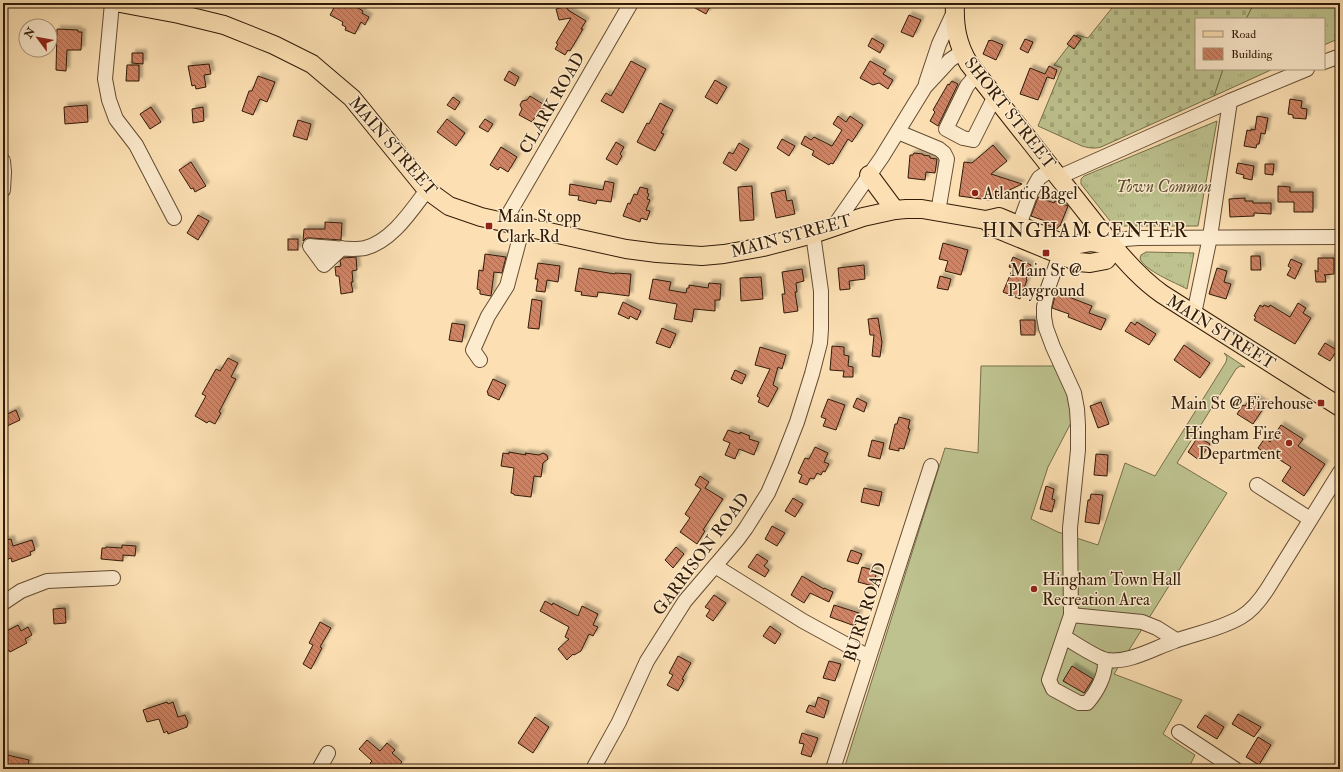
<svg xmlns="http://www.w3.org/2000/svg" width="1343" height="772" viewBox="0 0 1343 772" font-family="'IM FELL Double Pica',serif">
  <defs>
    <pattern id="grass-tufts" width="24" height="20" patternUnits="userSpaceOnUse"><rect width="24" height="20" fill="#bdc28e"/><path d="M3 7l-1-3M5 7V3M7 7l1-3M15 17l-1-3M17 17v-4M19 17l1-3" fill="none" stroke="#a3a679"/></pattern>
    <pattern id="cemetery-stones" width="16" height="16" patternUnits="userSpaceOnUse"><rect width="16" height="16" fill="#bdc28e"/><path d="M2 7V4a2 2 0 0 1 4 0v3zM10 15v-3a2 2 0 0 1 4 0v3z" fill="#a3a679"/></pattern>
    <pattern id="building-back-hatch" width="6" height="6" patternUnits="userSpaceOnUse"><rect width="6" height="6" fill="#cf8465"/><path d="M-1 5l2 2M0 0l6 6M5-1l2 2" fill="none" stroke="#a96b51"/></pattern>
    <filter id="shadow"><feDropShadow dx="3.5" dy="-3.5" stdDeviation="1" flood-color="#0004"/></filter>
  </defs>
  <rect width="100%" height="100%" fill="#fce0b3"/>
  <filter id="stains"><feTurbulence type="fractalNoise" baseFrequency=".005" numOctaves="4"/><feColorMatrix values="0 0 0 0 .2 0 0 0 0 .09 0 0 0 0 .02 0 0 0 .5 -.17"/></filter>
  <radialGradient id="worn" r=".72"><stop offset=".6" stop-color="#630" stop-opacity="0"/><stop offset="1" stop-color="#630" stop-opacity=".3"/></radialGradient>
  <g fill="url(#grass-tufts)" stroke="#776e4a">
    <polygon points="1254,3 1340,3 1340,38 1324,45 1324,19 1246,19"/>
    <polygon points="1223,69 1273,69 1214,96"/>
    <polygon points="1217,121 1198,226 1114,226 1081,184 1081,179 1084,176"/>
    <path d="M 1146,252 L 1194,253 L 1187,289 C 1176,283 1143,270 1140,258 L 1141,255 Z"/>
  </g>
  <path fill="url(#cemetery-stones)" stroke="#776e4a" d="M 1116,3 L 1254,3 L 1246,19 L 1196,19 L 1196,69 L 1223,69 L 1214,96 L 1101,147 C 1094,149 1089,148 1082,146 L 1038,126 L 1062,68 L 1054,65 L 1077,35 L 1088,38 Z"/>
  <polygon fill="#bdc28e" stroke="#776e4a" points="1224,353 1245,367 1240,366 1236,369 1177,463 1227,493 1114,674 1182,700 1163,734 1195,755 1188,769 844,769 945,448 978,453 981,366 1056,366 1068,394 1073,419 1048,467 1031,519 1058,532 1098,545 1125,463 1155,476 1226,362 1227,357"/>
  <g fill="url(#building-back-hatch)" stroke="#311b07" filter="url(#shadow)">
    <polygon points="343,3 356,3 355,6 363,11 362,13 369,17 365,25 361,22 355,34 345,30 346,27 342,25 343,22 330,15 336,4 341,7"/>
    <polygon points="686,3 712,3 706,14"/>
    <polygon points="567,6 568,10 586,21 581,29 583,29 570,51 568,50 565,55 555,49 558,44 556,43 571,18 559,20 556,9"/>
    <polygon points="909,15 921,20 913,37 901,32"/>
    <polygon points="57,29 78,30 78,32 82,32 81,50 67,50 66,71 56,70"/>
    <polygon points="1074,35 1081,39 1074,49 1067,44"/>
    <polygon points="872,38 884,45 880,53 868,46"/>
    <polygon points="1025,39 1033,42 1028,53 1020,49"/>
    <polygon points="989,40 990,41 991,40 1003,45 996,60 983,54"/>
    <polygon points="132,53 143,53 143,64 132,63"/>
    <polygon points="631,61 646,69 623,113 601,101 606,93 611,96"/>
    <polygon points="870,61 886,70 883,74 893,80 888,89 879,83 873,85 860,78"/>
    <polygon points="209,64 211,74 204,75 206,87 196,89 195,85 192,86 188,66"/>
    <polygon points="127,65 139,65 139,81 126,81"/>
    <polygon points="1049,66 1057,70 1054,79 1047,77 1038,100 1020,94 1030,68 1045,74"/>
    <polygon points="509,71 519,77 515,86 504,80"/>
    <polygon points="258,76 275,82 267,102 260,99 253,115 242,111 249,91 252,91"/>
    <polygon points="715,80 727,87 717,104 705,97"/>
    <polygon points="952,81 958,84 938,126 930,121 935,112 933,110 948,84 949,85"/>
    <polygon points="530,96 543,104 542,106 543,109 541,113 537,114 532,122 519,115 522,109 520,105 522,101 527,100"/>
    <polygon points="453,97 460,102 455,110 447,105"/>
    <polygon points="1290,99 1302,101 1301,108 1307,109 1306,119 1293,118 1293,115 1288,114"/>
    <polygon points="660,103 673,110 661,133 664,134 655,151 637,142 647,123 649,124"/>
    <polygon points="87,105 88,122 65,124 64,107"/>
    <polygon points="151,107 161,122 150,129 140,114"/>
    <polygon points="203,107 204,121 193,123 192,109"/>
    <polygon points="838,116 846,122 850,116 863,125 852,142 848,139 833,164 831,163 829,165 812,155 814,151 801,144 805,136 811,140 814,137 832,146 842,130 833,124"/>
    <polygon points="1257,116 1268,118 1265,134 1261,133 1259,144 1257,144 1256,148 1244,146 1247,130 1251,131 1251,129 1255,130"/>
    <polygon points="447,119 465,133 456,146 437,132"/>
    <polygon points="485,119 493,124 488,132 479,127"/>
    <polygon points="298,120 311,124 307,140 293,136"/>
    <polygon points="782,139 795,146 789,156 777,148"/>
    <polygon points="616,142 624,147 620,154 622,156 617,165 606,159"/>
    <polygon points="739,143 749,149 736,171 723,163 729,152 733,154"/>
    <polygon points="993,145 1007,161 991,174 1022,184 989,200 959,196 964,162 972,163"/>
    <polygon points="501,147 517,157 508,172 500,167 498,170 490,165"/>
    <polygon points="914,153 923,154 923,155 930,156 930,158 937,159 935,173 926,172 925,180 908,178 910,155 913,155"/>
    <polygon points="191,162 206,186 195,192 193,188 191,189 179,170"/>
    <polygon points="1238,163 1254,166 1252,180 1243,178 1244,175 1236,173"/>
    <polygon points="1265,164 1274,164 1273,175 1265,174"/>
    <polygon points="605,181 614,183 611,202 597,200 596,204 578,200 579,196 569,195 570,184 603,190"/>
    <polygon points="752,186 754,220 740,221 738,187"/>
    <polygon points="1278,186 1290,187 1290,192 1313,192 1313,212 1294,212 1294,202 1278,202"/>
    <polygon points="640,187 648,189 647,193 649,194 647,199 650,200 646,210 650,211 647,220 641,218 640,222 623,216 628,203 630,204 634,194 637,195"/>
    <polygon points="785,190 787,201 792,200 795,214 776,218 771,193"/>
    <polygon points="1038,197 1054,203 1055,201 1068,206 1060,226 1059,226 1057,229 1047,225 1048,222 1031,216"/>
    <polygon points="1245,198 1245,201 1253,201 1253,203 1271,203 1271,214 1254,213 1254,216 1230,217 1229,199"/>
    <polygon points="198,215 209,221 198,240 187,233"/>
    <polygon points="325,222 342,223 341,240 311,238 306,238 303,241 304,229 325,229"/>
    <rect x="288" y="239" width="10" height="11"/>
    <polygon points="943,243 968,250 961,275 945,271 948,261 939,259"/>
    <polygon points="485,254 506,257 502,273 494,272 491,296 480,294 480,290 477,289 479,270 483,271"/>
    <polygon points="1251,256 1260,256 1261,270 1251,270"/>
    <polygon points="356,257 357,270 352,271 353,282 351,282 353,292 341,294 339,276 336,276 335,267 341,266 340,261 343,258"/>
    <polygon points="1013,257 1031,265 1026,279 1027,280 1020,299 1003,292 1013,268 1009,267"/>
    <polygon points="1318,258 1334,258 1334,274 1324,275 1325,275 1326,282 1316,282 1315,270 1318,272"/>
    <polygon points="1291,259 1302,264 1295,279 1287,275 1291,268 1288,266"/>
    <polygon points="538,263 560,266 558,282 547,280 545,292 536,291 538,279 535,279"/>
    <polygon points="864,265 865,279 849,281 850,289 840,290 838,268"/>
    <polygon points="579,268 615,274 615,273 631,274 629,296 598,292 597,297 581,295 582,292 575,291"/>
    <polygon points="1217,268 1227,271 1224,282 1231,284 1226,299 1209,294"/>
    <polygon points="802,269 804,281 796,283 797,292 795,292 798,311 784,313 782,294 785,294 782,272"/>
    <polygon points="940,276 951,279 948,290 937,288"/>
    <polygon points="761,277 763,299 741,301 740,278"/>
    <polygon points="653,279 671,282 669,290 686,293 687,288 689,288 689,285 708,288 709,283 721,284 720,300 715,300 715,311 694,309 692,322 674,319 677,304 649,299"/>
    <polygon points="1056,292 1092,306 1089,313 1106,319 1101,330 1068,317 1069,314 1052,308"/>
    <polygon points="532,299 542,301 539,329 528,328"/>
    <polygon points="623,302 641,311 637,320 630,316 629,319 618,314"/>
    <polygon points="1298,303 1306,308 1303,313 1311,318 1295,344 1254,320 1256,317 1254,316 1260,305 1263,307 1264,305 1269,307 1270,305 1290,317"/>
    <polygon points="878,318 882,342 880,357 872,356 874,335 870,335 868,319"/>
    <polygon points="1020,320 1035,320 1035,335 1021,335"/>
    <polygon points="1131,322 1135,325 1137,322 1156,334 1149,345 1125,331"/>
    <polygon points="452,323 465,325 462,342 449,340"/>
    <polygon points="662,328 676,334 670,348 656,343"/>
    <polygon points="1325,343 1337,350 1330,361 1318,354"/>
    <polygon points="1184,345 1210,363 1200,378 1174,360"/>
    <polygon points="832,346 844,347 844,355 849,356 848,366 853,367 853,377 843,377 844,371 830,370"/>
    <polygon points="760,347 786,355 782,369 778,367 773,385 778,388 768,407 758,402 760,398 757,396 770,369 755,365"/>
    <polygon points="228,358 238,363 231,377 236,379 219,412 221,413 215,424 209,421 207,423 195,416 206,396 202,394 216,369 220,371"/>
    <polygon points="735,370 746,375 742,384 731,379"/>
    <polygon points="493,379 506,385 499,400 488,395 488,393 487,392"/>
    <polygon points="857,398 867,403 864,412 853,407"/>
    <polygon points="1250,398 1251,399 1252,398 1254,399 1255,398 1265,404 1264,405 1265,406 1253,424 1237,414 1243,405 1245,406"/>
    <polygon points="828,399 845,405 836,430 823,426 826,419 821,417"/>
    <polygon points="1101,402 1109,424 1098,428 1090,406"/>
    <polygon points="16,410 20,420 3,428 3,416"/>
    <polygon points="899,417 910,420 908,429 910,429 904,449 899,448 899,451 889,449 895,424 897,424"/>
    <polygon points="1281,425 1303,439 1298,446 1325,464 1304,496 1282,481 1291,467 1272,455 1271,457 1258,448 1265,438 1270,442"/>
    <polygon points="728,430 740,434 740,432 750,436 749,439 759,442 754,455 739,449 735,459 725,455 730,443 723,440"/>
    <polygon points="1198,437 1210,444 1199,460 1188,452"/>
    <polygon points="872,440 884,443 880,459 868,456"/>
    <polygon points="815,447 828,453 824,462 829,464 825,472 823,471 821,475 817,473 814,479 810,478 807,485 799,482 802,475 798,473 805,458 809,459"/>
    <polygon points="509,452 526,455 525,453 539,455 543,453 547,455 548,459 543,463 541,477 534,476 531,497 514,495 514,494 511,493 514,468 501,466 503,453 509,454"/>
    <polygon points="1096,454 1108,455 1107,476 1094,475"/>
    <polygon points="700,476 709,482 705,488 723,499 703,530 705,531 697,544 680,532 690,518 685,514 701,489 695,485"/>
    <polygon points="1046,486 1054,489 1052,499 1055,500 1052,512 1040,509"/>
    <polygon points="864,488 882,492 879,506 861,502"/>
    <polygon points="1091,494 1103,495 1099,524 1085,522 1088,500 1090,500"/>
    <polygon points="793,498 803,504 795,517 785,511"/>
    <polygon points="772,526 785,533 777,546 765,539"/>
    <polygon points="11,539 13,546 32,540 35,550 30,552 31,555 12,562 11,558 3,561 3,541"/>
    <polygon points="122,545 136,546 135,556 123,555 123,561 101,559 102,548 106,548 106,547 122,548"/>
    <polygon points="676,547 684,554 673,568 665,560"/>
    <polygon points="851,550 862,554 858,564 847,561"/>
    <polygon points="757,554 768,561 764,566 769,570 765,577 748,567"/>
    <polygon points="862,567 877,571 873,586 858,582"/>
    <polygon points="802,576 824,589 824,588 833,592 829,602 810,593 804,603 791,595"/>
    <polygon points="714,595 726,603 713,621 706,616 710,610 705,607"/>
    <polygon points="545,601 552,605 553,603 578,616 582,606 598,614 593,625 598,627 593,636 589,634 581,651 574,655 573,654 567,660 558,649 569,639 565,637 569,627 540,611"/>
    <polygon points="834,605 859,613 855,626 830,617"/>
    <polygon points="65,608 66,623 54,624 53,609"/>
    <polygon points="320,622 331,628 320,647 322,648 311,669 303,664 313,645 309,643"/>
    <polygon points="18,625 21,631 28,627 32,635 25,639 27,643 10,652 9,650 3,654 3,633"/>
    <polygon points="770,626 781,634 775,644 763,636"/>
    <polygon points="678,656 691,663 682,679 684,680 678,691 667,685 673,675 669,673"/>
    <polygon points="829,661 841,664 835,681 823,678"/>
    <polygon points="1072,666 1093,679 1084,693 1063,681"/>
    <polygon points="818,697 829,701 824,718 806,712 809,705 815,707"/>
    <polygon points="167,702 168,704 173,702 178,717 185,715 188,722 187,727 168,734 167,731 164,733 159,719 147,722 143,710"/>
    <polygon points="1238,714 1261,727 1254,737 1232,724"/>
    <polygon points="1205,715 1224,727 1217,739 1197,727"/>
    <polygon points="535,717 549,727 533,753 518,743"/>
    <polygon points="802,733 818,738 811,757 801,754 804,744 799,743"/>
    <polygon points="1258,737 1271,745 1259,765 1246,757"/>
    <polygon points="367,740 380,751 387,743 395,750 392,753 402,762 396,769 377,769 370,763 372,761 359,749"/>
    <polygon points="3,754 29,760 27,769 3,769"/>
  </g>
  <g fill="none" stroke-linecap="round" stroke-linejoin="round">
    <g stroke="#644c32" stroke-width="16">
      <g id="minor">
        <polyline points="112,3 105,79 109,100 116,119 136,145 174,218"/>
        <polyline points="1324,62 1340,56"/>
        <polyline points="977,74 967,86 946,129 963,138 973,140 995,96"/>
        <polyline points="926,83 939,44 954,12"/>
        <polyline points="898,132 939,149 944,153 947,159 938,212"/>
        <polyline points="3,161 4,172 3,190"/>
        <polyline points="1059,177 1230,101 1307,69"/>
        <polyline points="504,222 631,3"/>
        <polyline points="1019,225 1031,192 1039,178 1053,168"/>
        <polyline points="834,226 882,157 925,87 950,60 962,52"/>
        <polyline points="1112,245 1125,239 1138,238 1340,237"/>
        <path d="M 1063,246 L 1048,288 L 1044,307 L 1044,317 L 1046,328 L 1053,347 L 1074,393 L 1077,409 L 1078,425 L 1078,450 L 1070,528 L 1071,615 L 1049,680 L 1053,689 L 1079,703 L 1087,703 C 1097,692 1106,675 1105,660"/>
        <path d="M 342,248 L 324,265 L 310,246 C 324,247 353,251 365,248 C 392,241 411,211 427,190"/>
        <polyline points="1194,314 1210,237 1230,101"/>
        <polyline points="480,360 473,350 488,316 507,286 523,226"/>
        <polyline points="1257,485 1310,519"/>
        <polyline points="715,566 803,621 869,657"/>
        <polyline points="3,603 21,591 47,581 113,578"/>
        <polyline points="1071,615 1142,622 1157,628 1176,640"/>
        <path d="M 1064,637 C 1075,643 1096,658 1107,660 C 1130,663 1154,648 1175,641 C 1197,633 1221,629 1241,617 C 1253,610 1261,599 1268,588 L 1340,472"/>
        <polyline points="1179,732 1235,769"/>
        <polyline points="319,769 328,753"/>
        <polyline points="593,769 619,722 647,661 685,601 738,539 746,528 768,493 781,463 797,422 812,374 820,343 821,329 821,291 813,234"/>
        <polyline points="833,769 931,466"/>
      </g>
    </g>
    <g stroke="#311b07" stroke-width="20">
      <g id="major">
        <polyline points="120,3 179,14 224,25 274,45 312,64 352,98 427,190 449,206 481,217 626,249 657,253 702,256 724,254 763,247 813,234 863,217 895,210 906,209 922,209 986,220 999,217 1069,246 1091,242 1112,245"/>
        <path d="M 955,3 C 954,26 957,44 969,64 L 1112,245 C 1127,263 1142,280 1162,294 L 1340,407"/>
        <polyline points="869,175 895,210"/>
        <polyline points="986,220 995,228 1078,262 1090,263 1106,260 1111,253 1112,245"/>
      </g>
    </g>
    <use href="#minor" stroke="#fdebce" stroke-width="14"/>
    <use href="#major" stroke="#fce0b3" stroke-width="18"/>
  </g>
  <g fill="#8f2418" stroke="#fdebce" stroke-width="1.5">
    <circle cx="975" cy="193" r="4"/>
    <rect x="485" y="222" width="8" height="8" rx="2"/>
    <rect x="1042" y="249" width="8" height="8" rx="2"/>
    <rect x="1317" y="399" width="8" height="8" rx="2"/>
    <circle cx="1289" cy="443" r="4"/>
    <circle cx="1034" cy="589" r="4"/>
  </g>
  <g text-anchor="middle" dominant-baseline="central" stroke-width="3" stroke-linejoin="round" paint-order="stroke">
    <g font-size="17" fill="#311b07" stroke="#fdebce">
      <text transform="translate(552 103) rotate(-60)">CLARK ROAD</text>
      <text transform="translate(1010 113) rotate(52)">SHORT STREET</text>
      <text transform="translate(393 146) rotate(49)">MAIN STREET</text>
      <text transform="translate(791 236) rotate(-15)">MAIN STREET</text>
      <text transform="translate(1221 332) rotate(32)">MAIN STREET</text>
      <text transform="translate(701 554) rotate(-53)">GARRISON ROAD</text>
      <text transform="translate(865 612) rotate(-72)">BURR ROAD</text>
    </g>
    <g font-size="17" font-style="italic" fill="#5b4d30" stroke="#fdebce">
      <text x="1164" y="186">Town Common</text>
    </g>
    <g font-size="17" fill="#311b07" stroke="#fdebce" text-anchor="start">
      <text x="983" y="193">Atlantic Bagel</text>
      <text x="497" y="216">Main St opp<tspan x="497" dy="20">Clark Rd</tspan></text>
      <text x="1046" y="270" text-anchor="middle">Main St @<tspan x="1046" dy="20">Playground</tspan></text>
      <text x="1313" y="403" text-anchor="end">Main St @ Firehouse</text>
      <text x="1281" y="433" text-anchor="end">Hingham Fire<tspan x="1281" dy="20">Department</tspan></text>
      <text x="1042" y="579">Hingham Town Hall<tspan x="1042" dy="20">Recreation Area</tspan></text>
    </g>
    <g font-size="19" letter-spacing="1" fill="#311b07" stroke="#fdebce">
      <text x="1085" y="231">HINGHAM CENTER</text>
    </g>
  </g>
  <rect width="1343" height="772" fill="none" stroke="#fce0b3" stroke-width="16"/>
  <rect x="4" y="4" width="1335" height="764" fill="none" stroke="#311b07" stroke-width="2"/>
  <rect x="8" y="8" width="1327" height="756" fill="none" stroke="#311b07"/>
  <rect x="1195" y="18" width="130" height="52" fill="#fdebce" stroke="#ab987e"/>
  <rect x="1203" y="31" width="20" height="6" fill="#fce0b3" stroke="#ab987e"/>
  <text x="1231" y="38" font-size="12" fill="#311b07">Road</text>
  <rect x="1203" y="48" width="20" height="12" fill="url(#building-back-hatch)" stroke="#ab987e"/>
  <text x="1231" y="58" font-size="12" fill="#311b07">Building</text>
  <g transform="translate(38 38) rotate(302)"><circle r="19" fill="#fdebce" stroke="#ab987e"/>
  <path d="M0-3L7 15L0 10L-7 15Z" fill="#8f2418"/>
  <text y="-6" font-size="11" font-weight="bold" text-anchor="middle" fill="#311b07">N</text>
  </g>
  <rect width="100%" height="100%" filter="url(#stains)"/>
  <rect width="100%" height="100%" fill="url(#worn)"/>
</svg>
